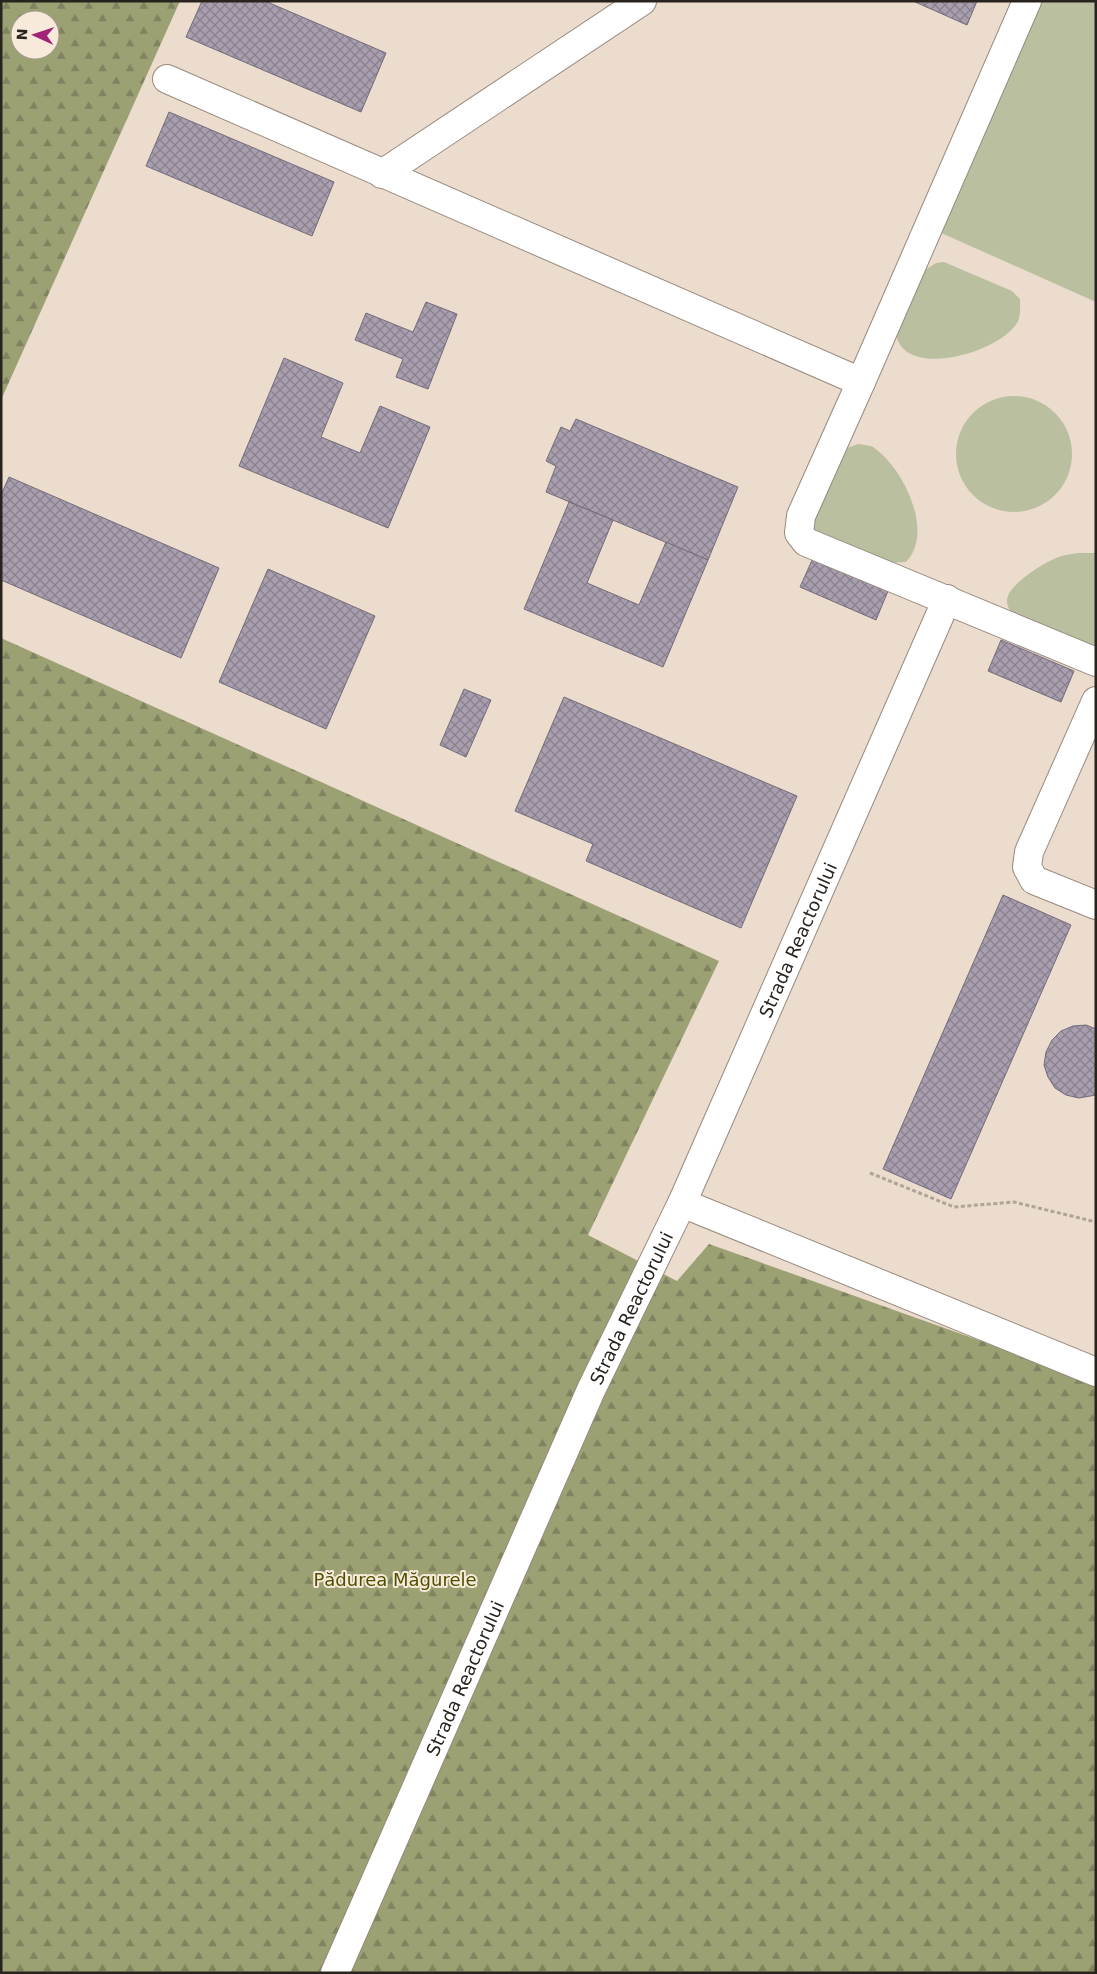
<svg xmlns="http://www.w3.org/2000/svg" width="1097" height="1974" viewBox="0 0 1097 1974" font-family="'DejaVu Sans',sans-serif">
  <defs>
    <pattern id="forest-firs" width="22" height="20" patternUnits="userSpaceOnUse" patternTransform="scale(1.25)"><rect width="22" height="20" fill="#9ca174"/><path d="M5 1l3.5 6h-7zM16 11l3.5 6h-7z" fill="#7f835f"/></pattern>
    <pattern id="building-cross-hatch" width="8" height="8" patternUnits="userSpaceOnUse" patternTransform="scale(1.25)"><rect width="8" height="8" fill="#a89eae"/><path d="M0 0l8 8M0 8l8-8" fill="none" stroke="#89808d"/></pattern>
  </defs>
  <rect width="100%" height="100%" fill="#ebdcce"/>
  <g fill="#babf9f">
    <polygon points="1041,1 1096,1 1096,302 939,232"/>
    <path d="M 944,262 L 1012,291 L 1020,299 C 1020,306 1021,314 1018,321 C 1002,353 902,381 896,333 L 925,270 L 936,263 Z"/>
    <circle cx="1014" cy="454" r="58"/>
    <path d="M 858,444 C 862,445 869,445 873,447 C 903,467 935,532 906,562 L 888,563 L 813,530 L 812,524 L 838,463 L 847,448 Z"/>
    <path d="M 1079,553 L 1096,553 L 1096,647 L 1012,614 C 1009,609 1005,603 1008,596 C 1013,582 1042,564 1056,558 C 1063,555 1071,554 1079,553 Z"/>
  </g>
  <g fill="url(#forest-firs)" fill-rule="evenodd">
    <path d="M 1,1 L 180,1 L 1,400 ZM 20,20 L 50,20 L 50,50 L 20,50 Z"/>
    <polygon points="1,638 719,961 588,1235 677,1281 709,1244 1096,1382 1096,1973 1,1973"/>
  </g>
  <g fill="url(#building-cross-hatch)" stroke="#736b7a">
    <polygon points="202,1 265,1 386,53 361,112 186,37"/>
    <polygon points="913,1 977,1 967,25"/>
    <polygon points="169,112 334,182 312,236 146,166"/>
    <polygon points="426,302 457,314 428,389 396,377 403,359 355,340 366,313 413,332"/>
    <polygon points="284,358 343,383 321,437 360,453 380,406 430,427 388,528 239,466"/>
    <polygon points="576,419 738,487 708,560 546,492 556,466 546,461 561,427 570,431"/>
    <polygon points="9,477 219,568 181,658 1,580 1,495"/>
    <polygon points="569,502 613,520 587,583 639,605 666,542 708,560 663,667 524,609"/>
    <polygon points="813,558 888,591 876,620 800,587"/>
    <polygon points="268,569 375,616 326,729 219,682"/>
    <polygon points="1001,640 1074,671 1061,702 988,671"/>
    <polygon points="464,689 491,700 466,757 440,745"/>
    <polygon points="564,697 797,796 741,928 586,861 593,844 515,811"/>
    <polygon points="1003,895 1071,925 951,1199 883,1169"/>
    <polygon points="1086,1025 1096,1029 1096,1095 1079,1098 1066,1095 1055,1088 1048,1077 1044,1065 1046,1052 1052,1040 1061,1031 1073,1026"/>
  </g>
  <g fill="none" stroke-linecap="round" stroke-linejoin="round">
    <g stroke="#97897c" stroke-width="30">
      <g id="minor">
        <polyline points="1027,1 861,382 801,516 799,533 806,542 1096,662"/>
        <polyline points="167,79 861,382"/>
        <polyline points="382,174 642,1"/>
        <polyline points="1096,701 1029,852 1027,867 1034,880 1096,905"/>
        <polyline points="682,1203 1096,1372"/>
        <path id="s1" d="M 335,1973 L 591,1390 L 682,1203 L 947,599"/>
      </g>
    </g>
    <polyline stroke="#b0a398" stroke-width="3" stroke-dasharray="4 2.5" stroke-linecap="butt" points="870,1173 954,1207 1014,1202 1096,1222"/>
    <use href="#minor" stroke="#fff" stroke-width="28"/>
  </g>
  <g text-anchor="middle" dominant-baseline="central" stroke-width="4" stroke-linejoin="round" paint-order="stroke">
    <g font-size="18" fill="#29231e" stroke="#f8eadb">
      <text stroke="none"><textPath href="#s1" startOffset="1132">Strada Reactorului</textPath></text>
      <text stroke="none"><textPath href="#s1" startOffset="728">Strada Reactorului</textPath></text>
      <text stroke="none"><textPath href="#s1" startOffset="322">Strada Reactorului</textPath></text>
    </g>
    <g font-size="18" fill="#4c5100" stroke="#f8eadb">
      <text x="395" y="1579">Pădurea Măgurele</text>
    </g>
  </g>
  <rect width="1097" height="1974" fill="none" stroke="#29231e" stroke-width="5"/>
  <g transform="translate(35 35) rotate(273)"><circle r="24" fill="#f8eadb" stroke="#a59a8f"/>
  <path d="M0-4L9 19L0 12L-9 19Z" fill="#a22477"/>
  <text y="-8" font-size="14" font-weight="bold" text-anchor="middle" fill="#29231e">N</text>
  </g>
</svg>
